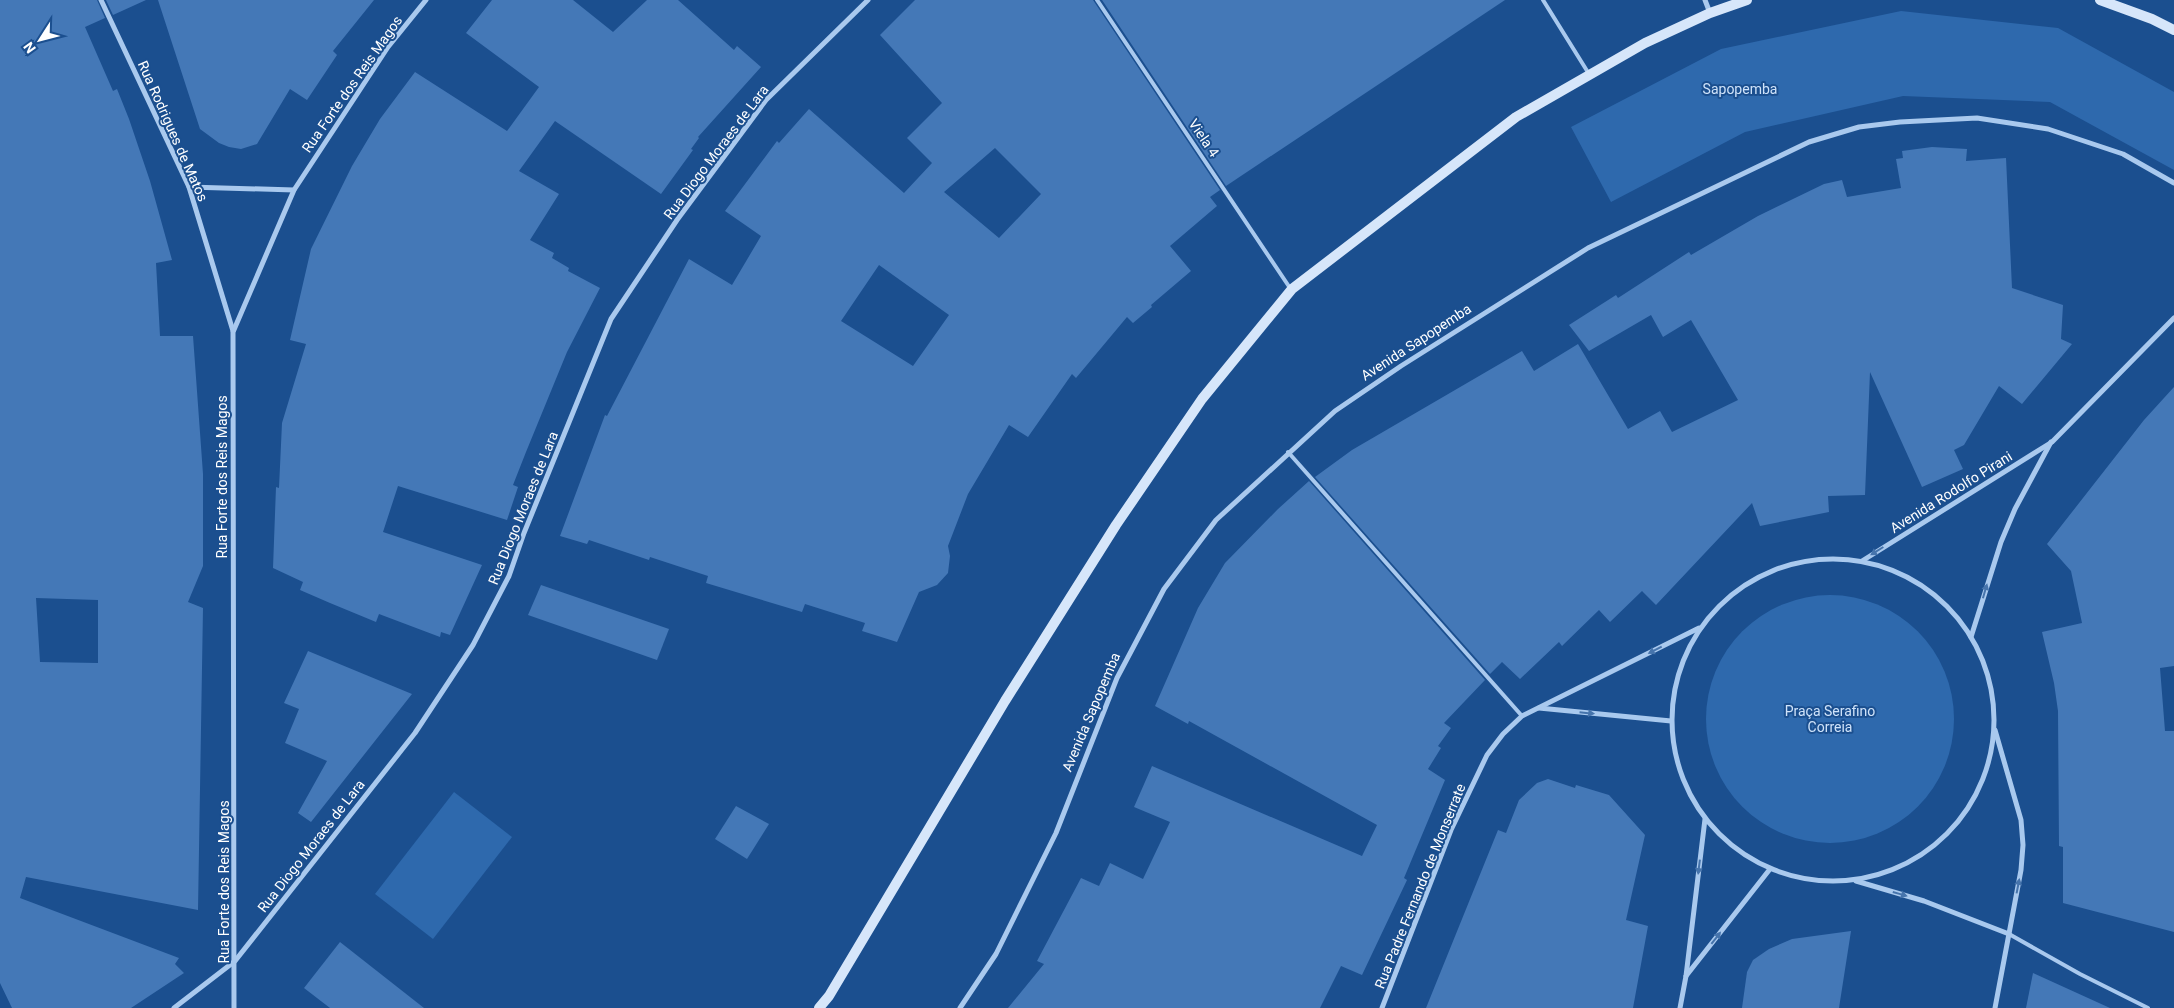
<svg xmlns="http://www.w3.org/2000/svg" width="2174" height="1008" viewBox="0 0 2174 1008" font-family="Roboto,sans-serif">
  <rect width="100%" height="100%" fill="#1b4f8f"/>
  <g fill="#2e69ad">
    <polygon points="1901,11 2058,28 2174,92 2174,170 2050,102 1903,96 1745,132 1611,202 1571,127 1721,49"/>
    <circle cx="1830" cy="719" r="124"/>
    <polygon points="454,792 512,837 433,939 375,894"/>
  </g>
  <g fill="#4478b7" fill-rule="evenodd">
    <path d="M 0,0 L 97,0 L 105,18 L 85,27 L 113,91 L 117,89 L 129,119 L 150,181 L 172,260 L 156,263 L 160,336 L 193,336 L 203,474 L 203,566 L 188,602 L 203,608 L 198,910 L 26,877 L 20,898 L 179,958 L 175,964 L 184,973 L 131,1008 L 12,1008 L 0,983 ZM 36,598 L 98,600 L 98,663 L 40,662 Z"/>
    <polygon points="106,0 146,0 113,15"/>
    <polygon points="158,0 374,0 333,51 337,55 307,100 290,89 257,144 241,149 229,147 219,143 200,129"/>
    <polygon points="492,0 573,0 613,32 647,0 678,0 734,50 737,46 761,67 698,137 699,138 691,149 693,150 661,194 555,121 519,171 559,194 530,240 554,253 552,258 569,268 568,271 600,288 567,352 526,452 513,485 518,487 507,520 398,486 383,532 482,565 450,635 441,632 440,637 379,614 376,622 330,603 300,590 303,582 273,568 276,487 279,488 282,423 306,344 290,340 311,249 352,166 380,119 415,72 507,131 539,87 466,33"/>
    <path d="M 915,0 L 1093,0 L 1220,190 L 1210,197 L 1217,206 L 1170,246 L 1191,271 L 1151,305 L 1152,307 L 1133,323 L 1127,317 L 1076,378 L 1072,374 L 1028,437 L 1009,425 L 968,494 L 948,546 L 950,556 L 948,573 L 937,585 L 919,592 L 897,642 L 862,631 L 865,623 L 805,604 L 802,612 L 706,583 L 708,576 L 650,557 L 649,560 L 589,540 L 587,544 L 560,536 L 605,415 L 607,416 L 689,259 L 732,285 L 761,236 L 725,211 L 777,141 L 779,143 L 809,109 L 904,193 L 932,163 L 907,138 L 942,103 L 880,35 ZM 995,148 L 1041,194 L 999,238 L 944,192 ZM 879,265 L 949,315 L 913,366 L 841,321 Z"/>
    <polygon points="1102,0 1505,0 1226,186"/>
    <polygon points="1932,147 1967,149 1966,161 2006,158 2012,288 2063,305 2061,339 2072,344 2022,404 1999,386 1964,445 1954,450 1963,469 1922,487 1870,372 1865,495 1828,496 1829,512 1760,526 1752,503 1656,605 1642,591 1610,622 1599,610 1562,646 1559,642 1520,679 1502,662 1490,674 1315,477 1352,450 1522,351 1534,371 1578,344 1628,429 1660,411 1672,432 1738,400 1691,320 1663,337 1651,315 1589,351 1569,325 1616,295 1618,298 1689,252 1691,255 1758,216 1824,184 1842,180 1847,197 1901,188 1896,159 1903,158 1902,151"/>
    <polygon points="2174,387 2174,666 2160,668 2165,731 2174,731 2174,932 2063,903 2063,847 2059,846 2058,711 2054,683 2042,632 2082,623 2071,571 2047,544 2144,420"/>
    <polygon points="1309,481 1485,680 1444,723 1451,728 1438,746 1441,748 1428,769 1445,780 1404,878 1407,880 1362,975 1341,966 1320,1008 1008,1008 1044,964 1037,961 1081,878 1099,886 1110,863 1143,879 1170,822 1134,807 1152,766 1362,856 1377,825 1189,721 1188,724 1155,706 1198,608 1225,563 1278,509"/>
    <polygon points="541,585 669,629 657,660 528,615"/>
    <polygon points="308,651 412,694 311,822 298,813 327,761 285,743 299,709 284,703"/>
    <polygon points="1548,779 1575,788 1576,785 1609,795 1645,835 1626,920 1648,926 1633,1008 1426,1008 1498,830 1506,833 1519,800 1537,783"/>
    <polygon points="736,806 769,824 747,859 715,839"/>
    <polygon points="1851,931 1839,1008 1742,1008 1747,972 1753,960 1769,949 1792,939"/>
    <polygon points="340,942 424,1008 330,1008 304,988"/>
    <polygon points="2033,973 2110,1008 2026,1008"/>
  </g>
  <g fill="none" stroke-linecap="round" stroke-linejoin="round">
    <g stroke="#a9c9ee" stroke-width="4">
      <polyline points="1097,0 1290,288"/>
      <polyline points="1543,0 1589,74"/>
      <polyline points="1288,452 1522,716"/>
      <polyline points="2009,934 2080,974 2148,1008"/>
    </g>
    <g stroke="#a9c9ee" stroke-width="5">
      <polyline points="101,0 189,187 233,331"/>
      <polyline points="1705,0 1710,13"/>
      <polyline points="189,187 294,190"/>
      <circle cx="1833" cy="720" r="161"/>
      <polyline points="1862,561 2052,442 2174,318"/>
      <polyline points="1971,637 2001,542 2015,509 2051,442"/>
      <polyline points="1539,708 1671,721"/>
      <polyline points="1995,730 2021,820 2023,845 2021,870 1995,1008"/>
      <polyline points="1856,881 1924,901 2009,934"/>
      <polyline points="1686,976 1770,869"/>
      <polyline points="174,1008 235,961 415,733 473,645 509,576 524,533 611,319 677,220 766,100 868,0"/>
      <polyline points="234,1008 233,332 294,190 388,47 426,0"/>
      <polyline points="960,1008 996,954 1056,833 1117,678 1164,589 1216,520 1335,411 1401,366 1588,248 1809,142 1859,127 1900,122 1977,118 2048,129 2123,154 2174,183"/>
      <polyline points="1382,1008 1451,830 1487,755 1503,734 1522,716 1699,628"/>
      <polyline points="1680,1008 1686,976 1705,819"/>
    </g>
    <g stroke="#d6e6fa" stroke-width="10">
      <polyline points="2100,0 2152,19 2174,30"/>
      <polyline points="819,1008 829,996 1005,701 1116,525 1202,399 1292,289 1516,117 1645,43 1710,13 1747,0"/>
    </g>
  </g>
  <defs><path id="oneway-solid" d="M-6-.8H1V-3.2L6.5 0L1 3.2V.8H-6Z" transform="scale(1.25)"/></defs>
  <g fill="#4674ac">
    <use href="#oneway-solid" transform="translate(1877 551) rotate(148)"/>
    <use href="#oneway-solid" transform="translate(1985 591) rotate(-74)"/>
    <use href="#oneway-solid" transform="translate(1655 650) rotate(153)"/>
    <use href="#oneway-solid" transform="translate(1587 713) rotate(6)"/>
    <use href="#oneway-solid" transform="translate(1699 867) rotate(97)"/>
    <use href="#oneway-solid" transform="translate(2018 886) rotate(-79)"/>
    <use href="#oneway-solid" transform="translate(1900 894) rotate(16)"/>
    <use href="#oneway-solid" transform="translate(1716 938) rotate(-52)"/>
  </g>
  <g text-anchor="middle" dominant-baseline="central" stroke-width="4" stroke-linejoin="round" paint-order="stroke">
    <g font-size="14" fill="#fff" stroke="#1b4f8f">
      <text transform="translate(352 84) rotate(-55)">Rua Forte dos Reis Magos</text>
      <text transform="translate(173 131) rotate(66)">Rua Rodrigues de Matos</text>
      <text transform="translate(1204 138) rotate(56)">Viela 4</text>
      <text transform="translate(716 152) rotate(-53)">Rua Diogo Moraes de Lara</text>
      <text transform="translate(1416 342) rotate(-33)">Avenida Sapopemba</text>
      <text transform="translate(222 477) rotate(-90)">Rua Forte dos Reis Magos</text>
      <text transform="translate(1951 492) rotate(-32)">Avenida Rodolfo Pirani</text>
      <text transform="translate(523 508) rotate(-68)">Rua Diogo Moraes de Lara</text>
      <text transform="translate(1091 712) rotate(-67)">Avenida Sapopemba</text>
      <text transform="translate(311 846) rotate(-52)">Rua Diogo Moraes de Lara</text>
      <text transform="translate(224 882) rotate(-90)">Rua Forte dos Reis Magos</text>
      <text transform="translate(1420 886) rotate(-68)">Rua Padre Fernando de Monserrate</text>
    </g>
    <g font-size="14" fill="#cfe3fa" stroke="#1b4f8f">
      <text x="1740" y="89">Sapopemba</text>
      <text x="1830" y="711">Praça Serafino<tspan x="1830" dy="16">Correia</tspan></text>
    </g>
  </g>
  <g transform="translate(40 40) rotate(234)" stroke="#1b4f8f" stroke-width="4" paint-order="stroke">
  <path d="M0-4L9 19L0 12L-9 19Z" fill="#ffffff"/>
  <text y="-8" font-size="14" font-weight="bold" text-anchor="middle" fill="#ffffff">N</text>
  </g>
</svg>
